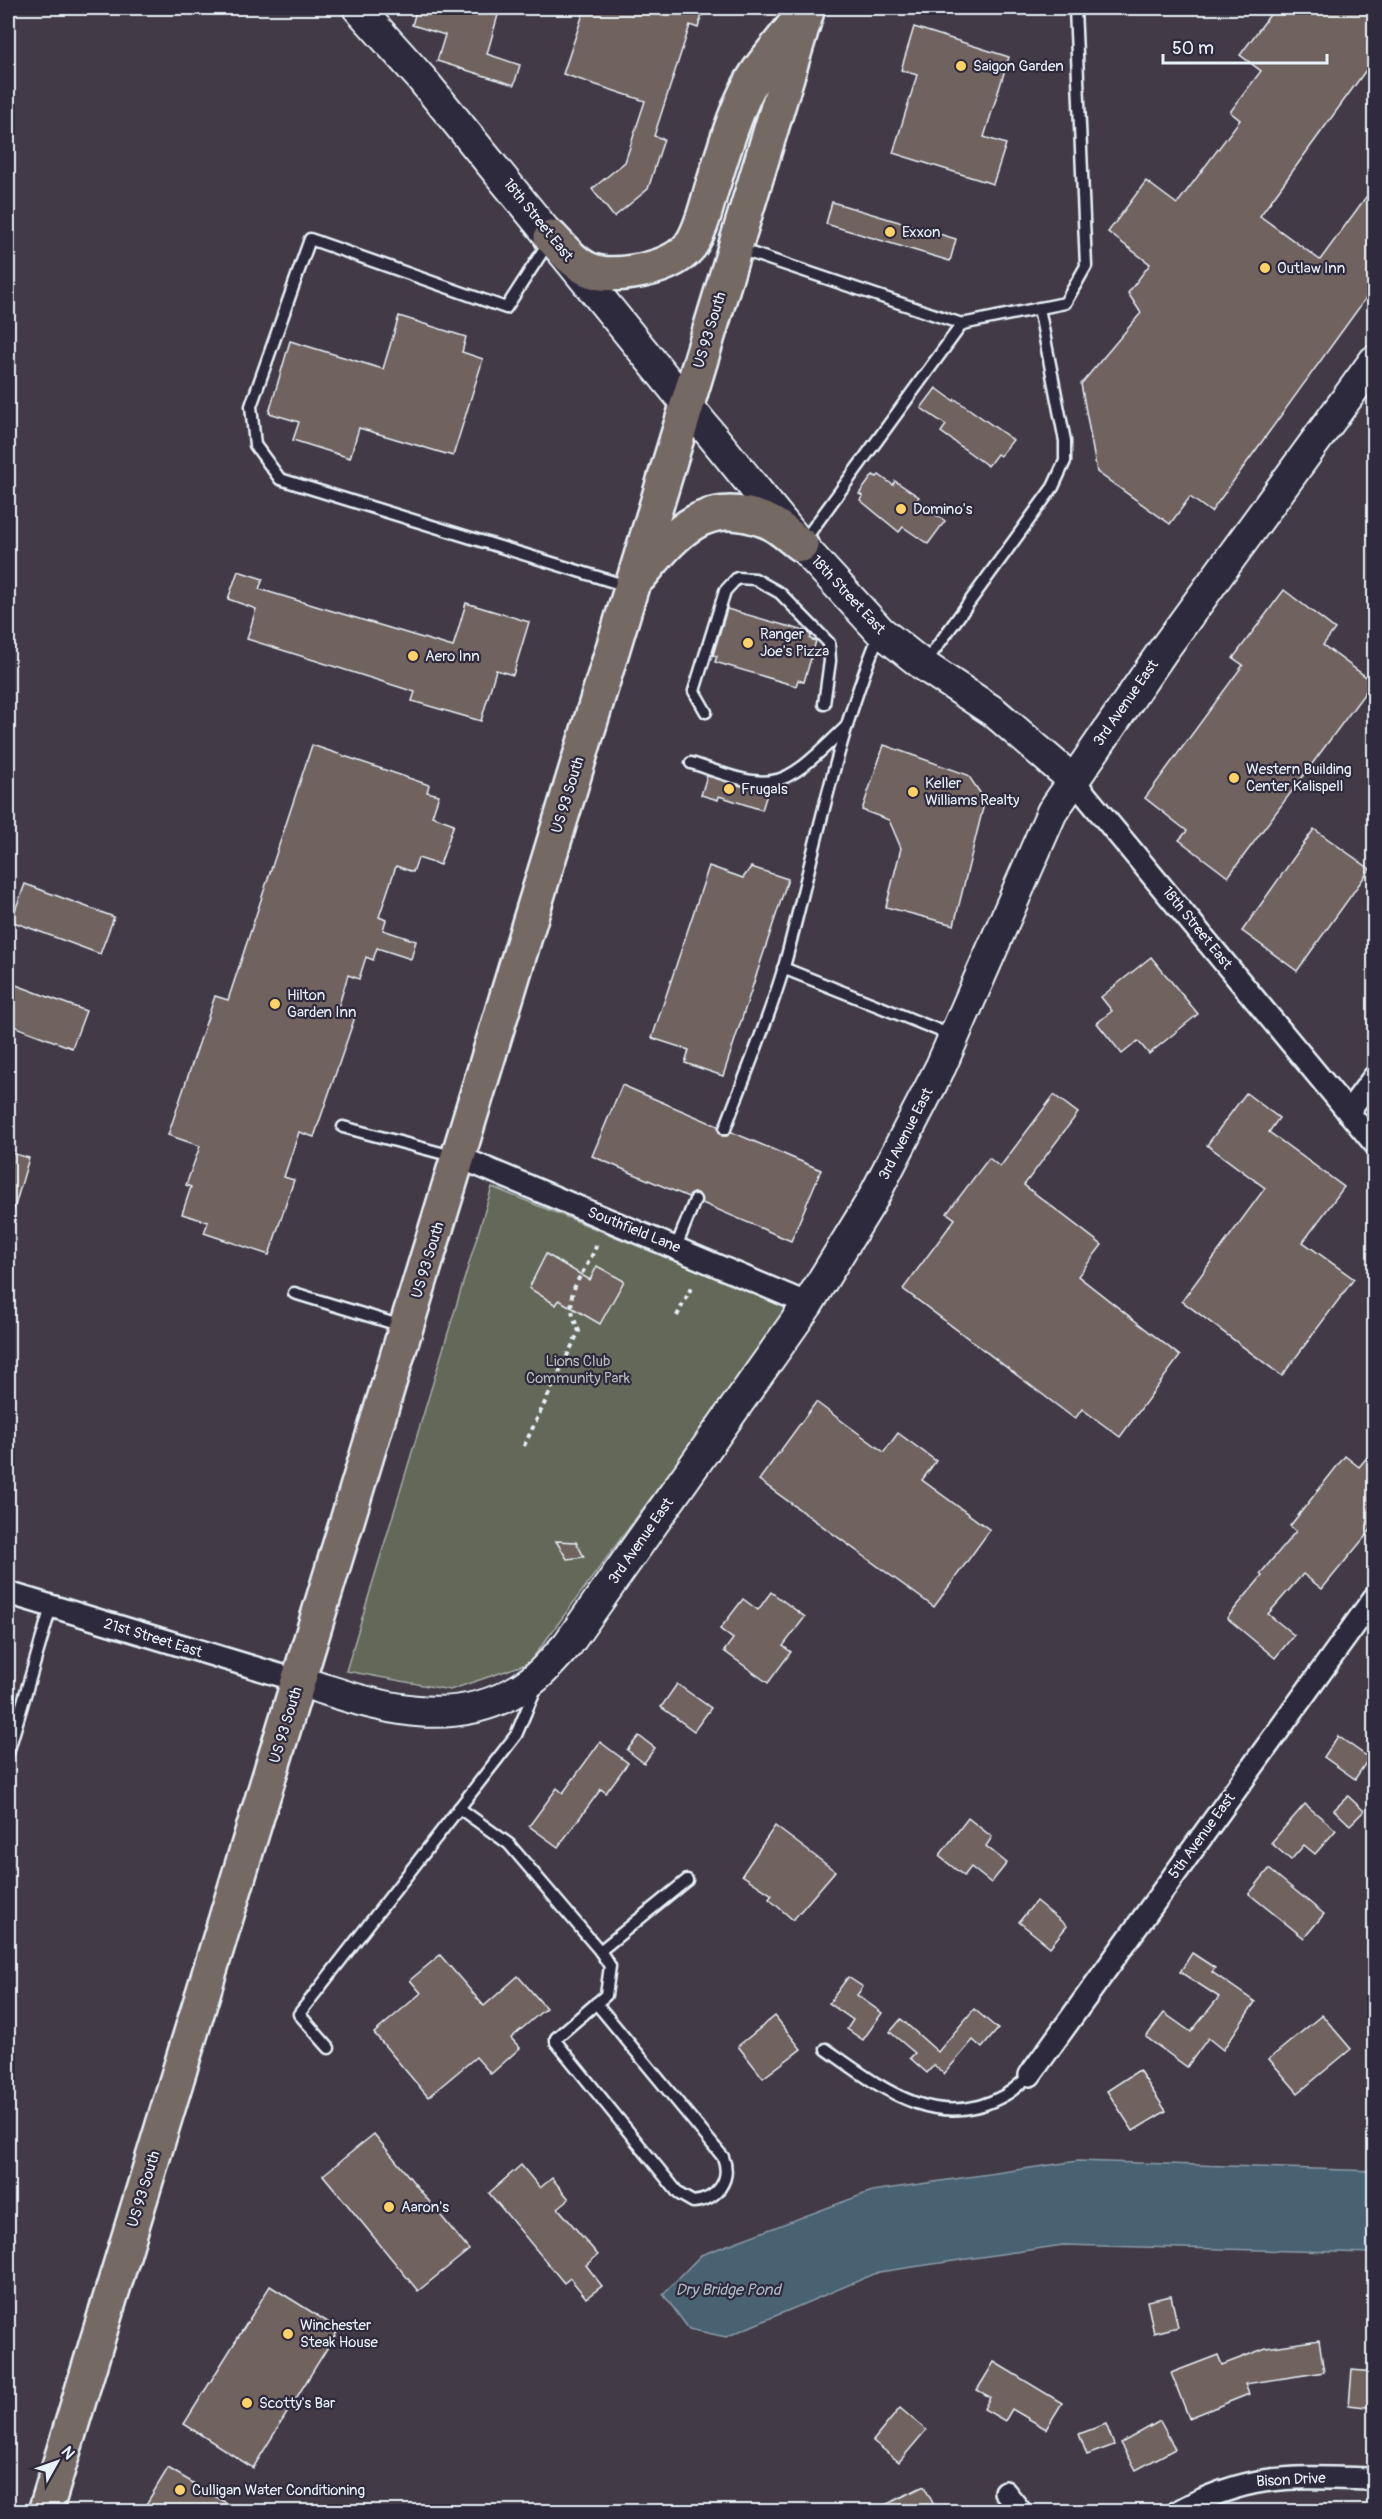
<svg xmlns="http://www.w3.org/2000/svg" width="1382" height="2519" viewBox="0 0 1382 2519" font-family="Pangolin,sans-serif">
  <rect width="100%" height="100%" fill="#423b47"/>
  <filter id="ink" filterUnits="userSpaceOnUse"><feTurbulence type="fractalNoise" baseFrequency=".0167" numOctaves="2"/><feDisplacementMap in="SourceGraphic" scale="12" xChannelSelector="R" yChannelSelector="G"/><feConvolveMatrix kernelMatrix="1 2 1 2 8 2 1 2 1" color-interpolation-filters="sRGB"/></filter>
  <g filter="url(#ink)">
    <polygon fill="#646759" stroke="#a6aca8" stroke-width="1.5" points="492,1187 791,1308 529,1663 450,1690 346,1671"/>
    <polygon fill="#4a6272" stroke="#899ba8" stroke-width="1.5" points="1078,2161 1374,2171 1374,2253 1063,2245 879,2272 726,2337 689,2329 663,2294 701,2255 872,2191"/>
    <g fill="#70635f" stroke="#e8f1f8" stroke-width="1.5">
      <polygon points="417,8 500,8 487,54 520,65 514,85 437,61 445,35 412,25"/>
      <polygon points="585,8 704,8 698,28 690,25 654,136 664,139 648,189 614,217 592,189 625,162 645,101 563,74"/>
      <polygon points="1275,8 1374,8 1374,59 1260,216 1320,260 1374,186 1374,287 1211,512 1190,497 1170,524 1097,472 1081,384 1141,313 1128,293 1150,264 1108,232 1146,181 1177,204 1240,120 1230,112 1261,71 1240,55"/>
      <polygon points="914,27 1009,57 984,137 1006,144 993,184 893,153 917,75 901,70"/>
      <polygon points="832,202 956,239 950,261 826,224"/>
      <polygon points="399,316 466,337 462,352 483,359 453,456 359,428 350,458 293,440 299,422 269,413 290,341 383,369"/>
      <polygon points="936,388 954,401 955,399 1013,440 1000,456 997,454 988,466 941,432 946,425 921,408"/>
      <polygon points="873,475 877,477 879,475 893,485 895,481 919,497 916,501 945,521 928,544 903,527 899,532 860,500 863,496 859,494"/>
      <polygon points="238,571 263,579 259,589 453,647 466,603 529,622 513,675 496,670 481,721 412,701 415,692 247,639 256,609 228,599"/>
      <polygon points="1284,590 1335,629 1323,645 1373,682 1228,877 1179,840 1187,831 1145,798 1243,665 1233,658"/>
      <polygon points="727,609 808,632 811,636 810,639 816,641 804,682 798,680 796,686 715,662 717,656 713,655"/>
      <polygon points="312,745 429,785 427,792 439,795 432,816 454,824 440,865 418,858 413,872 396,866 379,917 386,920 383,930 416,941 411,959 377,948 373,960 366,957 359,979 348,975 338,1008 356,1014 314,1137 299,1132 284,1177 294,1180 269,1255 204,1233 208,1222 182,1214 191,1187 186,1185 200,1146 168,1135 215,996 228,1000"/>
      <polygon points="884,745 968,775 985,800 954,925 886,907 901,848 889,820 862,810"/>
      <polygon points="707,776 768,791 762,810 719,796 718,800 701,795"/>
      <polygon points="1314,829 1370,869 1297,971 1242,931"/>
      <polygon points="709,866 743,878 751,867 788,879 723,1076 685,1063 689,1050 652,1038"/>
      <polygon points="25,884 114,917 100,954 11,921"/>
      <polygon points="1151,957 1198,1014 1149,1054 1138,1041 1122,1054 1097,1023 1112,1011 1101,997"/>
      <polygon points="8,982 86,1011 72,1048 8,1024"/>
      <polygon points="622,1085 718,1126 722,1136 727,1136 732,1132 821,1170 791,1241 702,1203 698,1193 693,1193 688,1197 592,1156"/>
      <polygon points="1246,1093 1279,1118 1269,1132 1344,1187 1303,1242 1354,1279 1282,1376 1182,1301 1265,1188 1207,1145"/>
      <polygon points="1054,1095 1078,1113 1024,1185 1102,1245 1078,1276 1180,1356 1120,1437 1082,1409 1075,1419 903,1289 955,1219 947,1213 989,1158 1000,1167"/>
      <polygon points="8,1152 29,1158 12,1216 8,1215"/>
      <polygon points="546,1254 590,1280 597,1266 624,1281 600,1324 559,1300 556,1305 529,1288"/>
      <polygon points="816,1402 884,1452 898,1433 936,1461 922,1480 990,1530 934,1607 759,1480"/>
      <polygon points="1374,1449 1374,1526 1322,1589 1303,1574 1268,1614 1294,1635 1275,1658 1227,1618 1262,1576 1260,1574 1296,1531 1290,1526 1345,1456 1359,1467"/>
      <polygon points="556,1541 576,1542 584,1557 567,1559"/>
      <polygon points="771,1592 805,1617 783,1646 791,1652 768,1683 724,1651 733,1639 720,1629 743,1599 758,1610"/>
      <polygon points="677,1684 711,1708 694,1731 661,1707"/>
      <polygon points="639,1736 655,1748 644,1763 627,1750"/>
      <polygon points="1338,1736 1369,1758 1355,1779 1324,1757"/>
      <polygon points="600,1742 628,1763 606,1793 601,1789 558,1847 529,1826 557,1788 563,1793"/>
      <polygon points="1348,1796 1364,1811 1350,1825 1334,1810"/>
      <polygon points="1305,1804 1336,1830 1315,1854 1304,1845 1291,1860 1271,1843"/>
      <polygon points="968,1818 992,1837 986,1846 1007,1863 991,1883 971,1867 964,1876 939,1856"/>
      <polygon points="775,1826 835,1871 793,1920 769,1899 772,1895 742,1875"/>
      <polygon points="1269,1869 1324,1914 1304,1938 1249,1894"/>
      <polygon points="1036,1901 1067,1926 1050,1947 1019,1922"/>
      <polygon points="1192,1953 1215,1968 1212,1972 1255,2002 1223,2050 1208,2038 1187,2067 1146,2037 1164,2013 1191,2032 1219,1997 1180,1972"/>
      <polygon points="440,1955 484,2006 518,1976 546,2008 511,2038 520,2048 491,2074 476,2057 428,2097 374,2033 421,1993 410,1980"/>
      <polygon points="848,1977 863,1987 857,1995 882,2013 863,2040 847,2029 853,2020 829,2003"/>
      <polygon points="974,2009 998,2029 982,2048 973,2040 944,2074 934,2065 927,2073 910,2058 915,2053 890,2032 901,2019 938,2052"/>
      <polygon points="1322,2015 1351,2049 1298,2093 1269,2059"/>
      <polygon points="775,2016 801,2049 763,2078 738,2046"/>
      <polygon points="1139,2070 1166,2111 1133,2131 1107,2091"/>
      <polygon points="374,2134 469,2250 418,2291 323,2175"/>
      <polygon points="521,2165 540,2188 552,2178 569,2199 558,2208 598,2255 586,2265 602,2286 586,2298 570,2278 564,2283 489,2193"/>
      <polygon points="270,2286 339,2329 253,2468 184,2424"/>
      <polygon points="1171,2296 1178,2327 1154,2333 1147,2301"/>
      <polygon points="1319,2340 1324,2372 1245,2384 1249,2394 1189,2418 1171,2373 1218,2355 1222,2365 1266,2348"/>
      <polygon points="994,2362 1062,2403 1046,2429 1012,2409 1005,2421 984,2409 990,2397 977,2390"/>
      <polygon points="1352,2370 1374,2372 1374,2408 1349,2405"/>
      <polygon points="900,2408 926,2430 899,2462 873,2441"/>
      <polygon points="1160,2421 1175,2449 1136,2470 1121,2443"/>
      <polygon points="1106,2424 1114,2445 1087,2455 1079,2434"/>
      <polygon points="168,2468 240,2511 142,2511"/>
      <polygon points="924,2486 937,2511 873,2511"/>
    </g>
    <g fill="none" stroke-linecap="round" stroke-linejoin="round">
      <g stroke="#e8f1f8" stroke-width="15">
        <g id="lane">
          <polyline points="550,240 506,308 310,239 251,406 255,445 280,479 630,587"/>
          <polyline points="739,249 962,324 1065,303 1086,266 1075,8"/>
          <polyline points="803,542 962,324"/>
          <polyline points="925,663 1053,487 1065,461 1065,441 1039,308"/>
          <polyline points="706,712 694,691 725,591 737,578 755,579 780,593 829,643 830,661 824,704"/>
          <path d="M 691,763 C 715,770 746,785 772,781 C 798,778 828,743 847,726"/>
          <polyline points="783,968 953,1036"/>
          <polyline points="343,1127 456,1157"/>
          <path d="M 725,1129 C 745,1075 768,1022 784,967 C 814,856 835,741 879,635"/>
          <polyline points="676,1247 695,1200"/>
          <polyline points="294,1293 402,1326"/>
          <polyline points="8,1753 51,1607"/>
          <polyline points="459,1808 509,1844 600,1951 687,1880"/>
          <path d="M 596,2003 L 723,2157 C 732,2180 717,2200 693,2202 L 679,2194 L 556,2042 L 556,2038 L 606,1995 L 610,1966 L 600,1951"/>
          <polyline points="329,2048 299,2014 516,1735 536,1688"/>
          <path d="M 826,2049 C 880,2087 937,2134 1005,2095 C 1014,2090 1022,2082 1030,2075"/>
        </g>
      </g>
      <g stroke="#e8f1f8" stroke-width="26">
        <g id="street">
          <polyline points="1073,780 1374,1143"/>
          <polyline points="1348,1112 1374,1077"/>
          <polyline points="459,1157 808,1304"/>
          <polyline points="8,1593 299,1681"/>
          <polyline points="1030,2075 1374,1598"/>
          <polyline points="1005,2492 1021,2512"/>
          <path d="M 1177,2512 C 1251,2472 1294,2477 1374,2479"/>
        </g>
      </g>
      <g stroke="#e8f1f8" stroke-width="34">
        <g id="secondary">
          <polyline points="358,8 421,78 801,545 880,631 923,665 994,712 1073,780"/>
          <path d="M 299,1681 C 372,1705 450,1733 521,1688 C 540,1677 553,1660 568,1644 L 808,1304 L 872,1200 L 941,1066 L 1052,812 L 1162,652 L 1374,361"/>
        </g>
      </g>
      <g stroke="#e8f1f8" stroke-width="38">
        <g id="primary">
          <path d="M 551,237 C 579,267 590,279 633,272 C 653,269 676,263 690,246 C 701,231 706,208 711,191 C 722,157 731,123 746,92 C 757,69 777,48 792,28"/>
          <path d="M 640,576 C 676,533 704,496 767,521 C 779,526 791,538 801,545"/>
          <polyline points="45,2512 808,8"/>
        </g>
      </g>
      <g stroke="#e8f1f8" stroke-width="4" stroke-dasharray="4.5 4.5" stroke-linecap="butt">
        <polyline points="677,1316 691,1288"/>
        <path d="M 524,1446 L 579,1331 C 559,1289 583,1281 597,1244"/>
      </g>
      <use href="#lane" stroke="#2f2a3d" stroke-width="10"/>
      <use href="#street" stroke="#2f2a3d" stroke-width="21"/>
      <use href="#secondary" stroke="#2f2a3d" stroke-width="30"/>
      <use href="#primary" stroke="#756964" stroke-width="33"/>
    </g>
  </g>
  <g fill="#ffd166" stroke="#2f2a3d" stroke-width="2">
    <circle cx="961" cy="66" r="6"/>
    <circle cx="890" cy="232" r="6"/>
    <circle cx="1265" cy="268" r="6"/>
    <circle cx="901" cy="509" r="6"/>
    <circle cx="748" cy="643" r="6"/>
    <circle cx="413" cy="656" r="6"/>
    <circle cx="1234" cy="778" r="6"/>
    <circle cx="729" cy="789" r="6"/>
    <circle cx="913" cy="792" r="6"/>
    <circle cx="275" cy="1004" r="6"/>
    <circle cx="389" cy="2207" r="6"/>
    <circle cx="288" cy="2334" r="6"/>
    <circle cx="247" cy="2403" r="6"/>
    <circle cx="180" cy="2490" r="6"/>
  </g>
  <g text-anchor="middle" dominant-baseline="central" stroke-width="4.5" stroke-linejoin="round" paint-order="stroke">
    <g font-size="15" fill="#e8f1f8" stroke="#2f2a3d" text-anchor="start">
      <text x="973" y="66">Saigon Garden</text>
      <text x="902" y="232">Exxon</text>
      <text x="1277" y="268">Outlaw Inn</text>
      <text x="913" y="509">Domino's</text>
      <text x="760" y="634">Ranger<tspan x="760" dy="17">Joe's Pizza</tspan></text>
      <text x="425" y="656">Aero Inn</text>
      <text x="1246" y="769">Western Building<tspan x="1246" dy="17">Center Kalispell</tspan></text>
      <text x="925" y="783">Keller<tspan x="925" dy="17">Williams Realty</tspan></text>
      <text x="741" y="789">Frugals</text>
      <text x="287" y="995">Hilton<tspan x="287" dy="17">Garden Inn</tspan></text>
      <text x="401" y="2207">Aaron's</text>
      <text x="300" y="2325">Winchester<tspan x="300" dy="17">Steak House</tspan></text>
      <text x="259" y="2403">Scotty's Bar</text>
      <text x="192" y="2490">Culligan Water Conditioning</text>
    </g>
    <g font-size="15" fill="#e8f1f8" stroke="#2f2a3d">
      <text transform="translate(538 220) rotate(51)">18th Street East</text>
      <text transform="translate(710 330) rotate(-73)">US 93 South</text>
      <text transform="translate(848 595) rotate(47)">18th Street East</text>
      <text transform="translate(1126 703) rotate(-55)">3rd Avenue East</text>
      <text transform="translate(568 795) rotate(-73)">US 93 South</text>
      <text transform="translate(1197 928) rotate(51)">18th Street East</text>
      <text transform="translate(906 1134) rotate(-63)">3rd Avenue East</text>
      <text transform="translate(634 1230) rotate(22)">Southfield Lane</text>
      <text transform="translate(428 1260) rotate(-73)">US 93 South</text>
      <text transform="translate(641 1541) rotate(-55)">3rd Avenue East</text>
      <text transform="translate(153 1638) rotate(17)">21st Street East</text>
      <text transform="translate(286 1725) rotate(-73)">US 93 South</text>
      <text transform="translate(1202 1836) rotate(-54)">5th Avenue East</text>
      <text transform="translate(144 2189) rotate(-73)">US 93 South</text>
      <text transform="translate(1291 2480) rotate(-3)">Bison Drive</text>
    </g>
    <g font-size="15" fill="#b3bab8" stroke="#2f2a3d">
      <text x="578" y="1361">Lions Club<tspan x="578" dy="17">Community Park</tspan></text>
    </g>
    <g font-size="16" font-style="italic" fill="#a9b8c2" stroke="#2f2a3d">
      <text x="728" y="2290">Dry Bridge Pond</text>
    </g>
  </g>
  <rect width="1382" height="2519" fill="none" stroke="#2f2a3d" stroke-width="30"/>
  <rect x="15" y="15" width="1352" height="2489" fill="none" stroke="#e8f1f8" stroke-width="2" filter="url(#ink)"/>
  <g transform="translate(57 2462) rotate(50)" stroke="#2f2a3d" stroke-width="4.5" paint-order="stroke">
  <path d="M0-4.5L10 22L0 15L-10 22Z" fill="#e8f1f8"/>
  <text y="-9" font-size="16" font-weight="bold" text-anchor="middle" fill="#e8f1f8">N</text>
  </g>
  <path d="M1163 54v9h164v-9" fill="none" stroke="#e8f1f8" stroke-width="3"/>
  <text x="1172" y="54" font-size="18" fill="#e8f1f8" stroke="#2f2a3d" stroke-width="4.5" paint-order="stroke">50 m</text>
</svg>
